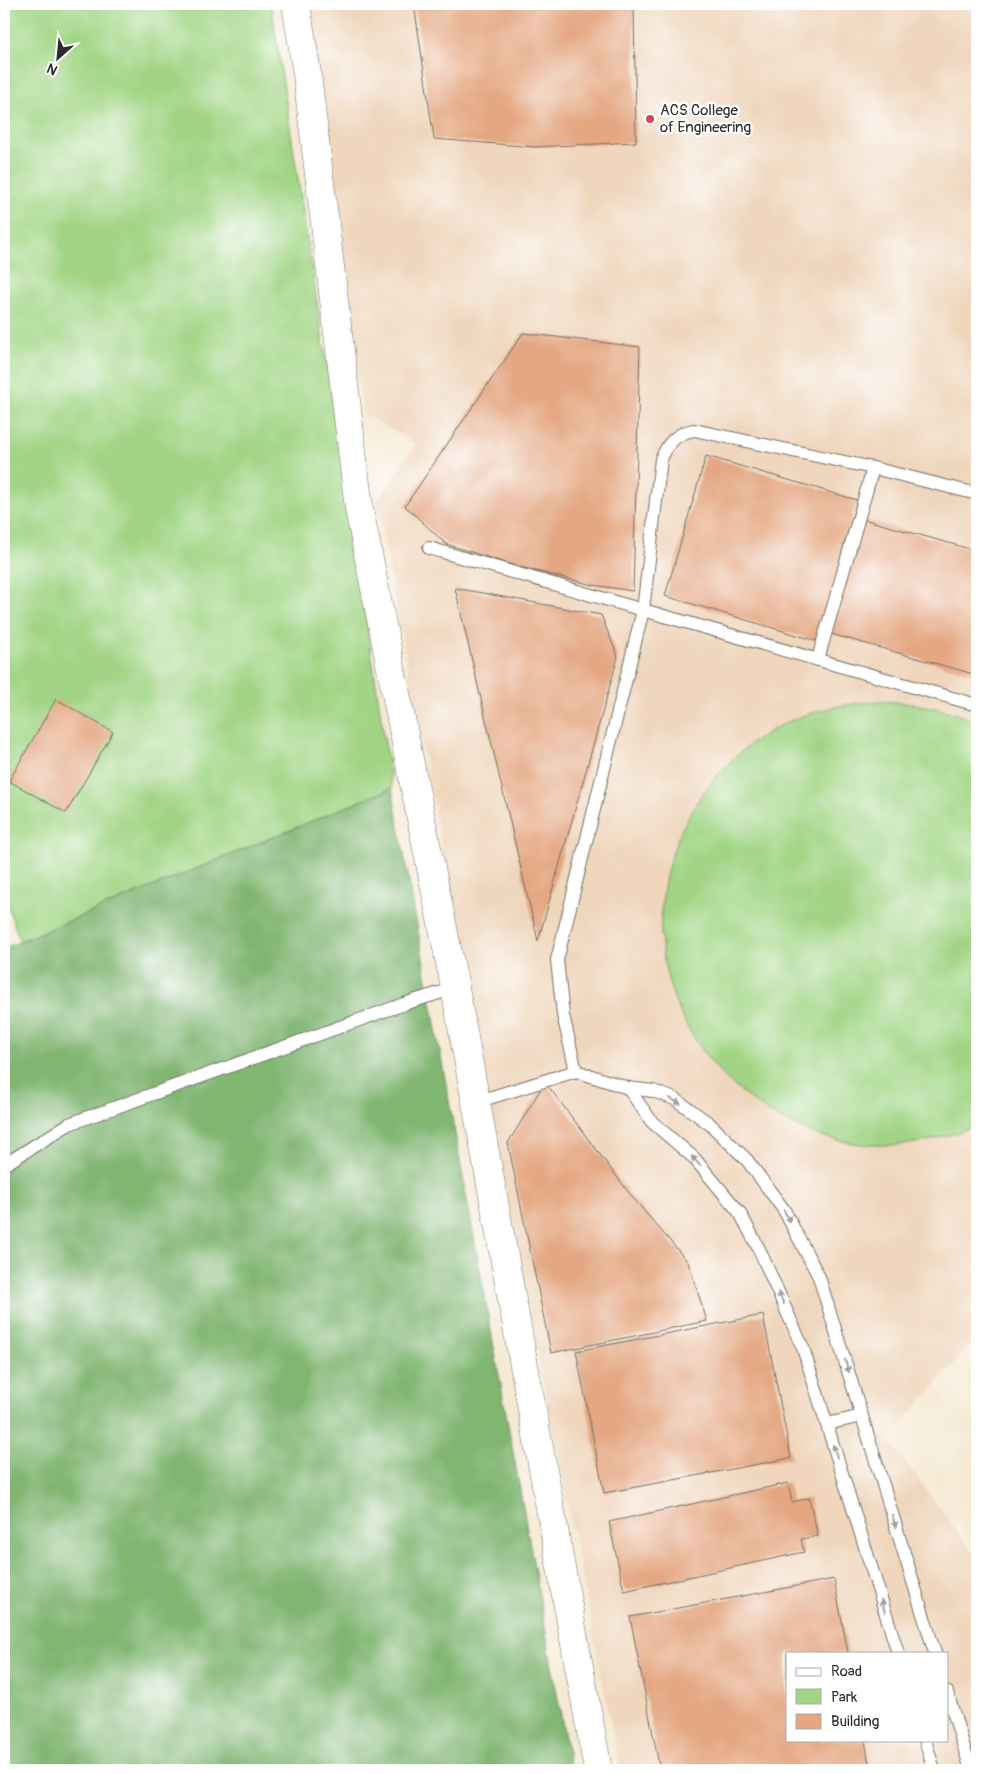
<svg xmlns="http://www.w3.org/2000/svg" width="981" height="1774" viewBox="0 0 981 1774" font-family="Pangolin,sans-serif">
  <rect width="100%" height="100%" fill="#fff"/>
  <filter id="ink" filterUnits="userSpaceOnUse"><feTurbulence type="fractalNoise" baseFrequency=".02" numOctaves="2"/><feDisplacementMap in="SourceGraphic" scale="10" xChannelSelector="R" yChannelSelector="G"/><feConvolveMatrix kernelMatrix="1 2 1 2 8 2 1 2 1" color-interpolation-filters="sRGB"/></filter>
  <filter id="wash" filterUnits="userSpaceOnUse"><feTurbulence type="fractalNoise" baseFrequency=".0096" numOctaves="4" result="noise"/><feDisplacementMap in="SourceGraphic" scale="20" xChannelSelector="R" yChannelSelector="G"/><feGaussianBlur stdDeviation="1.12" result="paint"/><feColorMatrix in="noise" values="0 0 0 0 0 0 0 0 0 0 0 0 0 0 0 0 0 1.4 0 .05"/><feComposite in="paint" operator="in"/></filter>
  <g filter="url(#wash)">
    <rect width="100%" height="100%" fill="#f5e9d3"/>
    <path fill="#efd6bc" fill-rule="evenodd" d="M 307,4 L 977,4 L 977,1337 L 888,1439 L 977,1558 L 977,1770 L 620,1770 L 501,1167 L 377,502 L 416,444 L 362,413 ZM 787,1653 L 947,1653 L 947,1740 L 787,1740 Z"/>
    <g fill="#a1d585" stroke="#668058">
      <polygon points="4,4 271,4 392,788 20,941 4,895"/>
      <path d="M 879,701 C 913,703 946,707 977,723 L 977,1125 C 950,1136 923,1144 893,1145 C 789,1150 692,1075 667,975 C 642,874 695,764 790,721 C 819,708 848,704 879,701 Z"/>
    </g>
    <polygon fill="#80b672" stroke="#56704e" points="392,788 571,1770 4,1770 4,948"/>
    <g id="blocks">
      <g fill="#e4a782">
        <polygon points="414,4 634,4 636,142 535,147 434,139"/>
        <polygon points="523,333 640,347 633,591 593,585 516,566 446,544 405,506"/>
        <polygon points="706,456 857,500 817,641 665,596"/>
        <polygon points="863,519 977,551 977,675 831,634"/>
        <polygon points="455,588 601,615 618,657 538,941"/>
        <polygon points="56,699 113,732 66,813 9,781"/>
        <polygon points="545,1082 633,1198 688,1262 707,1321 551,1353 508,1143"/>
        <polygon points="763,1315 791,1458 604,1493 576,1351"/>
        <polygon points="788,1483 792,1502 809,1498 818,1536 801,1539 804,1552 624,1591 609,1522"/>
        <polygon points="834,1579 848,1653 787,1653 787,1740 865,1740 870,1770 660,1770 630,1617"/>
        <polygon points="977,1747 977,1768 970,1750"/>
      </g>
    </g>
  </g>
  <g filter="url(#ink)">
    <use href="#blocks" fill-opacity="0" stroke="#726e66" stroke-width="1"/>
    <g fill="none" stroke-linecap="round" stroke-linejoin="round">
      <g stroke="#726e66" stroke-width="14">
        <g id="service">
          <path d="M 429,548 L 643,610 L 661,459 C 668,443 676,433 694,430 L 873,468"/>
          <polyline points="818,659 873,468 977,494"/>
          <polyline points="628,1088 652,1122 694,1158 740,1213 759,1249 803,1348 898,1653"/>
          <polyline points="476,1102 576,1071"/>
          <polyline points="4,1165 69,1124 404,1004 455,988"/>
          <polyline points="827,1424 862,1416"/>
          <polyline points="935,1653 819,1277 784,1210 747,1160 710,1124 675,1099 653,1091 628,1088 576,1071 563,1015 557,960 643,610 977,705"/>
          <polyline points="947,1692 971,1770"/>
          <polyline points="925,1740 934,1770"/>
        </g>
      </g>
      <g stroke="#726e66" stroke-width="29">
        <polyline id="tertiary" points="296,4 307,74 359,509 455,988 598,1770"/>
      </g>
      <use href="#service" stroke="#fff" stroke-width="12"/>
      <use href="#tertiary" stroke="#fff" stroke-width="28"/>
    </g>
    <defs><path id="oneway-solid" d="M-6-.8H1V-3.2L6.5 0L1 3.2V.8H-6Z" transform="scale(1.25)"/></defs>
    <g fill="#a0a0a0">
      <use href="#oneway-solid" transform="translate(675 1101) rotate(28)"/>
      <use href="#oneway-solid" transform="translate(696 1161) rotate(-133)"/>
      <use href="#oneway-solid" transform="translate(787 1216) rotate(61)"/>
      <use href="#oneway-solid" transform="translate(781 1298) rotate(-114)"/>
      <use href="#oneway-solid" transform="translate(847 1366) rotate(73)"/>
      <use href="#oneway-solid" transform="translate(835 1451) rotate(-107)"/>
      <use href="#oneway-solid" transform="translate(894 1521) rotate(73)"/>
      <use href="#oneway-solid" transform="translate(883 1606) rotate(-107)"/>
    </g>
  </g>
  <circle fill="#d1495b" stroke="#fff" stroke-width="2" cx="650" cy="119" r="5"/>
  <g text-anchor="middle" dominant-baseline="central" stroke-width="4.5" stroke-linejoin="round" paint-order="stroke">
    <g font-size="15" fill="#2b2b2b" stroke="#fff" text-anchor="start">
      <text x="660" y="110">ACS College<tspan x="660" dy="17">of Engineering</tspan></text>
    </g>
  </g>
  <rect width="981" height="1774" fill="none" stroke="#fff" stroke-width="20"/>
  <rect x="786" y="1652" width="162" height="90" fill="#ffffff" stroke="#aaaaaa"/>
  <rect x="796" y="1668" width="25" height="8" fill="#ffffff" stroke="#aaaaaa"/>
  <text x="831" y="1676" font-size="15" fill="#2b2b2b">Road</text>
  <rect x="796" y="1689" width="25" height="15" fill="#a1d585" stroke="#aaaaaa"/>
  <text x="831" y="1702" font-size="15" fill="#2b2b2b">Park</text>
  <rect x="796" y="1714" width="25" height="15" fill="#e4a782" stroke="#aaaaaa"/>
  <text x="831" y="1726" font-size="15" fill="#2b2b2b">Building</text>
  <g transform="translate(58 58) rotate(207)" stroke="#ffffff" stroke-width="4" paint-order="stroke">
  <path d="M0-4L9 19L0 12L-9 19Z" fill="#2b2b2b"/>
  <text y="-8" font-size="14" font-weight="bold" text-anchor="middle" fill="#2b2b2b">N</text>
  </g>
</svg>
